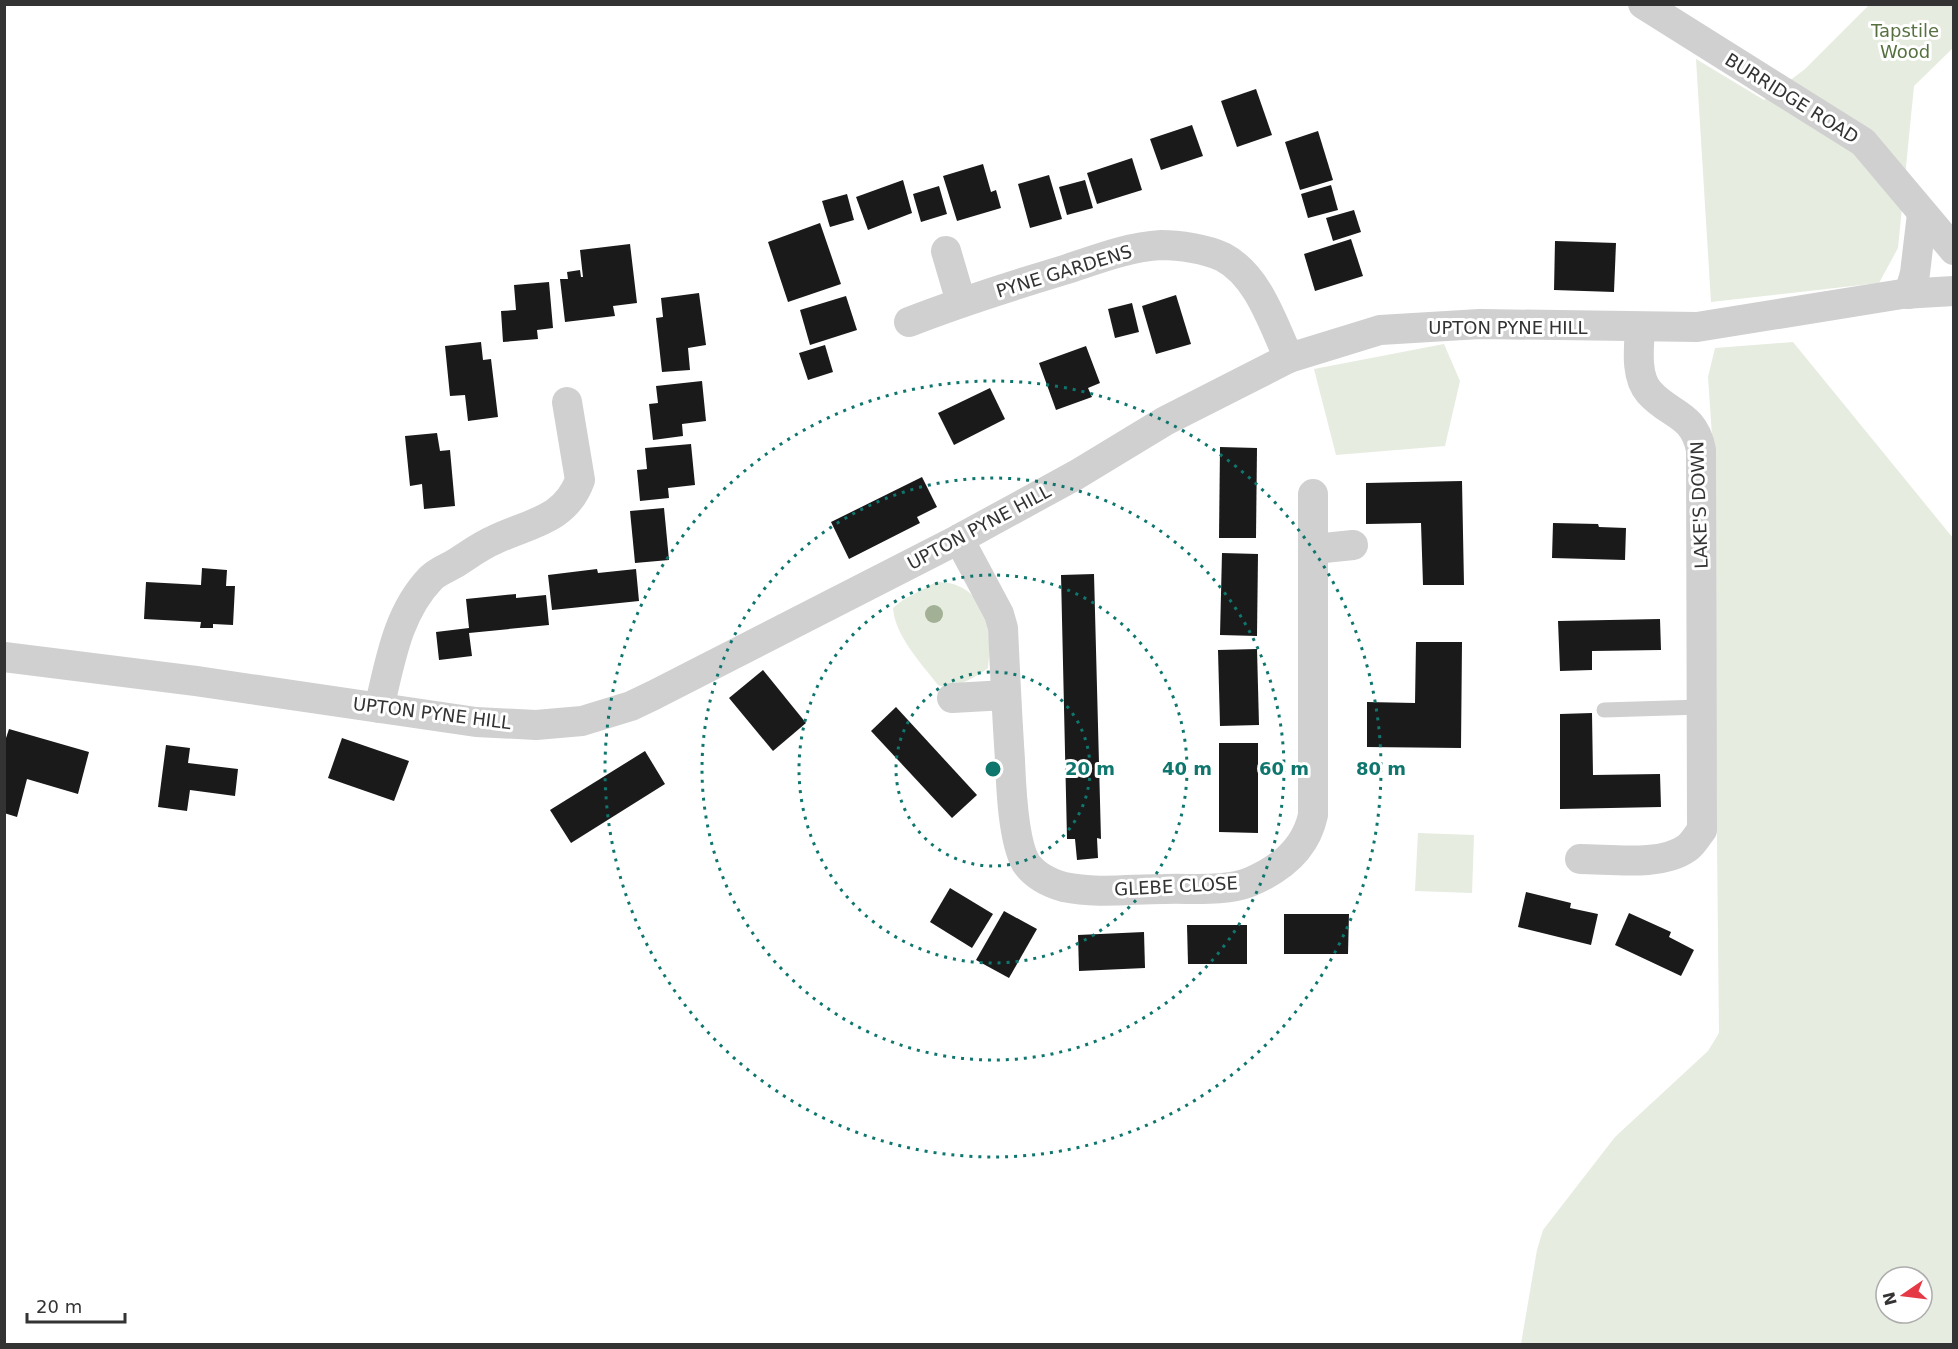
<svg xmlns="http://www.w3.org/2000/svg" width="1958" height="1349" viewBox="0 0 1958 1349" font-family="'DejaVu Sans',sans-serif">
  <rect width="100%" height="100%" fill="#fff"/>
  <g fill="#e6ecdf" fill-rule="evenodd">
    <polygon points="1869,5 1953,5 1953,48 1914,86 1898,248 1879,283 1711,302 1696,59 1764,100 1805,69"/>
    <path d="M 1793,342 L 1953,538 L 1953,1344 L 1521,1344 L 1537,1250 L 1543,1230 L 1615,1137 L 1708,1051 L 1719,1033 L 1713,450 L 1708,377 L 1715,348 ZM 1886,1277 L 1922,1277 L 1922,1313 L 1886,1313 Z"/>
    <polygon points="1444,344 1460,381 1445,446 1336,455 1314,369"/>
    <path d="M 936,582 C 984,581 994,629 988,668 C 976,677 953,691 938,685 C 921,663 895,636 893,608 L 903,600 Z"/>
    <polygon points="1418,833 1474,835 1472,893 1415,891"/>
  </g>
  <g fill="#1a1a1a">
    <polygon points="1256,89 1272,135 1237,147 1221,101"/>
    <polygon points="1192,125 1203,156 1161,170 1150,139"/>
    <polygon points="1318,131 1333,180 1300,190 1285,142"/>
    <polygon points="1132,158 1142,190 1097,204 1087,173"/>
    <polygon points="983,164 991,192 996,190 1001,208 957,221 943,176"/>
    <polygon points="1049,175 1062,219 1030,228 1018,184"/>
    <polygon points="903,180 912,213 868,230 856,197"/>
    <polygon points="1085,180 1093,208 1067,215 1059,187"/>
    <polygon points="1331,185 1338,210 1308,218 1301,194"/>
    <polygon points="939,186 947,214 921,222 913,194"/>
    <polygon points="847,194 854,220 830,227 822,201"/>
    <polygon points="1354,210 1361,232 1333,241 1326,218"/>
    <polygon points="820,223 841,284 788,302 768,242"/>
    <polygon points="1351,239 1363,276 1315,291 1304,254"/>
    <polygon points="1555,241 1616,243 1614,292 1554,290"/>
    <polygon points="630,244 637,303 613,306 615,316 565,322 560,279 568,279 567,272 580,270 581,277 583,277 580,250"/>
    <polygon points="549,282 553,328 537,330 538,339 503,342 501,311 516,310 514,285"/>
    <polygon points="699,293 706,345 688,348 690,370 662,372 656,318 663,317 661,298"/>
    <polygon points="1176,295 1191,344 1156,354 1142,306"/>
    <polygon points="846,296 857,330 810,345 800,310"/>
    <polygon points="1132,303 1139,332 1115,338 1108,309"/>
    <polygon points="481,342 483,360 491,359 498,417 468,421 465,395 450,396 445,346"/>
    <polygon points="825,345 833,372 808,380 799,353"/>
    <polygon points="1086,346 1100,383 1088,388 1092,397 1056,410 1039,363"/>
    <polygon points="702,381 706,421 682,424 683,436 653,440 649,404 658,403 656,386"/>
    <polygon points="990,388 1005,419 954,445 938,413"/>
    <polygon points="437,433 440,451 450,450 455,506 424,509 422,484 410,486 405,436"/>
    <polygon points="691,444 695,485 668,488 669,498 640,501 637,470 647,469 645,448"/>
    <polygon points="1220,447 1257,448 1256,538 1219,538"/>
    <polygon points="922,477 937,507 917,517 920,523 849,559 831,522"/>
    <polygon points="1462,481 1464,585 1423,585 1421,523 1366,524 1366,483"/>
    <polygon points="664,508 669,560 635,563 630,511"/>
    <polygon points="1553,523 1598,524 1599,527 1626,528 1625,560 1552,558"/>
    <polygon points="1222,553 1258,554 1257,636 1220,635"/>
    <polygon points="202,568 227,570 226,586 235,586 233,625 213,624 213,628 200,628 201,622 144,619 146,582 201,585"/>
    <polygon points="597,569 598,573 636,569 639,601 552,610 548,575"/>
    <polygon points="1094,574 1101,839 1097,838 1098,858 1077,860 1075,839 1067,839 1061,575"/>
    <polygon points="516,594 516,598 546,595 549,625 469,633 472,656 439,660 436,632 469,628 466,599"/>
    <polygon points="1660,619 1661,650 1592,651 1592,670 1560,671 1558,621"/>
    <polygon points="1416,642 1462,642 1461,748 1367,747 1367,702 1415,703"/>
    <polygon points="1257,649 1259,725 1220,726 1218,650"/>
    <polygon points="763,670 806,723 773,751 729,698"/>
    <polygon points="896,707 977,795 952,818 871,731"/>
    <polygon points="1592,713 1593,775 1660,774 1661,807 1560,809 1560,714"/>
    <polygon points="9,729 89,752 78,794 27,779 17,817 4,813 4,744"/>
    <polygon points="342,738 409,761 394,801 328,778"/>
    <polygon points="1219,743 1258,743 1258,833 1219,832"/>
    <polygon points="166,745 190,748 188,763 238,769 235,796 190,790 187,811 158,807"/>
    <polygon points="645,751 665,784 571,843 550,810"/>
    <polygon points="950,888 993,914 972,948 930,922"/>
    <polygon points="1526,892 1571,903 1570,908 1598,914 1591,945 1518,927"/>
    <polygon points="1004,911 1037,929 1009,978 976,960"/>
    <polygon points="1629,913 1671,932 1669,937 1694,950 1681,976 1615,945"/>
    <polygon points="1284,914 1349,914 1348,954 1284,954"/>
    <polygon points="1187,925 1247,925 1247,964 1188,964"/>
    <polygon points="1144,932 1145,968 1079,971 1078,935"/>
  </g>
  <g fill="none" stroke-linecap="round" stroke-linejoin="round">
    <polyline stroke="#d0d0d0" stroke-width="15" points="1604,710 1701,707"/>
    <g stroke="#d0d0d0" stroke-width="30">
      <polyline points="1643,4 1863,142 1954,250"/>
      <polyline points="946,251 961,302"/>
      <polyline points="1909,294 1915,273 1922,214"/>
      <path d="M 909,322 C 960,302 1011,286 1064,270 C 1095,260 1127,247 1161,245 C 1179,245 1206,249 1223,257 C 1259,276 1273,325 1289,358"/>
      <path d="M 959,539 L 999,614 L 1003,628 C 1005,672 1007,716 1010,760 C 1011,787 1013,841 1026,863 C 1035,876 1050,883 1064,887 C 1097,894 1131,889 1164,889 C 1192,888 1224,892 1250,882 C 1281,869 1306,848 1313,815 L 1313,494"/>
      <polyline points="1314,549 1353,545"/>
      <polyline points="4,657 196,681 476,722 536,725 582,721 631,706 654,695 959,539 1076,475 1165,421 1289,358 1380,330 1480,324 1697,327 1902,294 1954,291"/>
      <polyline points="952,698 1006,695"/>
      <path d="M 379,708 C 390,663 397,613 431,578 C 437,572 447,568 454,564 C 467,556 480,546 494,540 C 529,523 565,521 580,480 L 567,402"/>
      <path d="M 1580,859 C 1611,859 1661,867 1687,848 C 1693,844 1697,836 1702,830 L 1701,450 C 1694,413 1670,416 1649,392 C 1635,376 1639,347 1640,328"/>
    </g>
  </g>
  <circle fill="#a2b095" cx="934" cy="614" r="9"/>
  <g fill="none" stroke="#0f766e" stroke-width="3" stroke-dasharray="3 6">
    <circle cx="993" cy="769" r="97"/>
    <circle cx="993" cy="769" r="194"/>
    <circle cx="993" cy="769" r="291"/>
    <circle cx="993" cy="769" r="388"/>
  </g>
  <g text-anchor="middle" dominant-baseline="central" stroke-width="6" stroke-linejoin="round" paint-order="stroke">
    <g font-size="18" fill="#56703f" stroke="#fff">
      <text x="1905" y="30">Tapstile<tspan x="1905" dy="21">Wood</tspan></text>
    </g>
    <g font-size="18" fill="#333" stroke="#fff">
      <text transform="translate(1792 98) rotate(32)">BURRIDGE ROAD</text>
      <text transform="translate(1064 271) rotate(-17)">PYNE GARDENS</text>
      <text x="1508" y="327">UPTON PYNE HILL</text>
      <text transform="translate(1699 505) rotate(-92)">LAKE'S DOWN</text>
      <text transform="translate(979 527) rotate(-28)">UPTON PYNE HILL</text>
      <text transform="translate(432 713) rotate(7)">UPTON PYNE HILL</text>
      <text transform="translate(1176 886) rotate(-3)">GLEBE CLOSE</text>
    </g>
  </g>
  <circle cx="993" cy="769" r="9" fill="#0f766e" stroke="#fff" stroke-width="3"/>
  <g font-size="18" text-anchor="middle" font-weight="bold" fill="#0f766e" stroke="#fff" stroke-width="6" stroke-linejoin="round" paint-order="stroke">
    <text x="1090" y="775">20 m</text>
    <text x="1187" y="775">40 m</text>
    <text x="1284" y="775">60 m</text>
    <text x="1381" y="775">80 m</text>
  </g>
  <rect width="1958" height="1349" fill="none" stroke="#333333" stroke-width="12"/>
  <g transform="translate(1904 1295) rotate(256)"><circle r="28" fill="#ffffff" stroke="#adadad" stroke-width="1.5"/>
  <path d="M0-4.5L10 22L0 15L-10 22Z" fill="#e63946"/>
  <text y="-9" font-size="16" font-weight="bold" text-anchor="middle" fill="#333333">N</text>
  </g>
  <path d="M27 1313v9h98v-9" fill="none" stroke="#333333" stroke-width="3"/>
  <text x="36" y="1313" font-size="18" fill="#333333" stroke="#ffffff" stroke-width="4.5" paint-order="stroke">20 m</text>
</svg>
